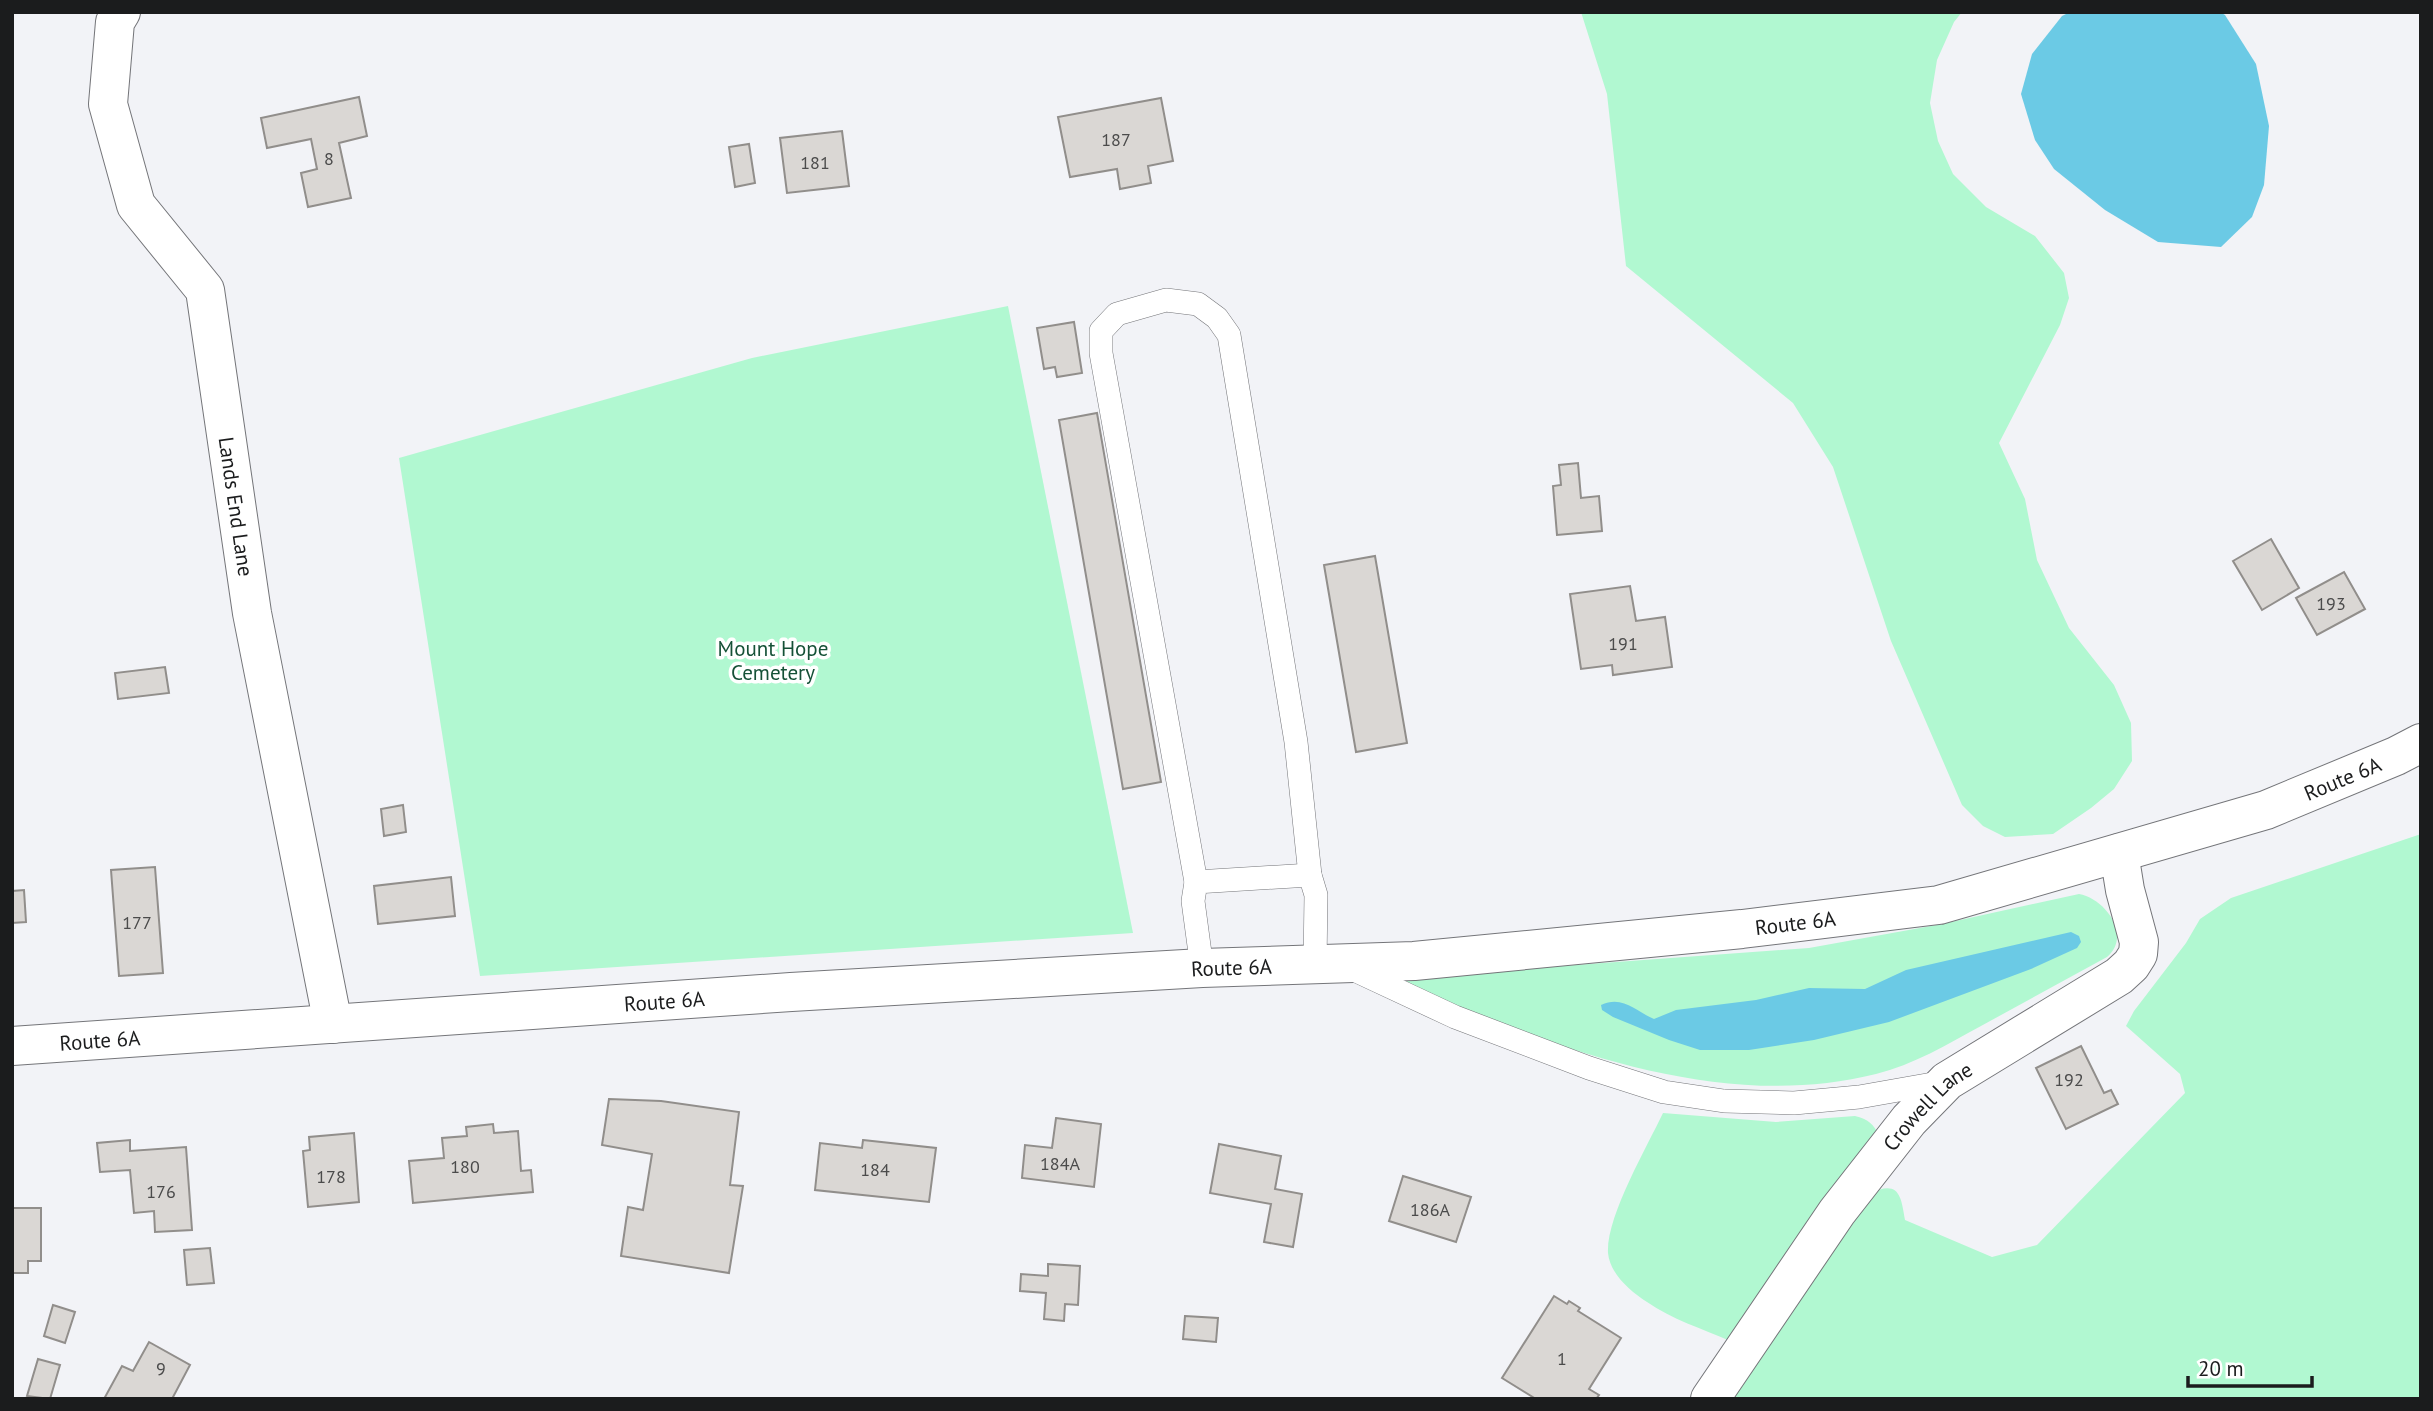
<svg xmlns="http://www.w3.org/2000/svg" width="2433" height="1411" viewBox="0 0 2433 1411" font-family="'PT Sans',sans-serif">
  <rect width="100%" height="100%" fill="#f2f3f7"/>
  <g fill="#b1f8d1">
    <polygon points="1581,12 1962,12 1954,22 1937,60 1930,103 1938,141 1953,174 1986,207 2035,236 2064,273 2069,298 2060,325 1999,443 2025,499 2037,560 2069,628 2114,685 2131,723 2132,761 2114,789 2091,808 2053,834 2005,837 1983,826 1962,805 1891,641 1833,467 1793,403 1626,266 1607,94"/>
    <polygon points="1008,306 1133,933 480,976 399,458 752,358"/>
    <path d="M 2421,834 L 2421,1399 L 1730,1399 L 1870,1193 C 1899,1180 1901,1195 1905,1220 L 1992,1257 L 2037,1245 L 2185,1093 L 2180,1074 L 2126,1026 L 2134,1011 L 2186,943 L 2200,919 L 2231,898 Z"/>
    <path d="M 2079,894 C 2106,899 2132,936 2107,957 C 2065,980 2023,1003 1981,1026 C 1948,1044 1913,1065 1876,1074 C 1707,1116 1536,1037 1381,979 L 1809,948 L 1942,924 Z"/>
    <path d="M 1663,1113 L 1776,1122 L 1855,1116 C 1868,1119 1874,1124 1879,1136 L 1730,1341 C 1703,1329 1671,1319 1647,1302 C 1630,1291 1610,1274 1608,1253 C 1606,1217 1647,1147 1663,1113 Z"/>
  </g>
  <g fill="#6bcae5">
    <polygon points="2070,12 2220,12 2225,15 2256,64 2269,126 2264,185 2252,217 2221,247 2158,242 2105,210 2054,169 2035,140 2021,94 2032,54 2062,16"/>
    <path d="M 2071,932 L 2079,936 L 2081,942 L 2077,948 L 2031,969 L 1889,1022 L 1814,1040 L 1749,1050 L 1700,1050 L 1669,1040 L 1613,1017 L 1602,1010 L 1601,1005 C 1623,995 1635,1011 1654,1019 L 1676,1010 L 1756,1000 L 1809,988 L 1865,989 L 1906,970 Z"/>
  </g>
  <g fill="#dad7d4" stroke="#918e8b" stroke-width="2">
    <polygon points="359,97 367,136 339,143 351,198 308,207 301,173 317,169 311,139 267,148 261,118"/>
    <polygon points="1161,98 1173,161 1148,166 1151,183 1120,189 1117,169 1070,177 1058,117"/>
    <polygon points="842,131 849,186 787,193 780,138"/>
    <polygon points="749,144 755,183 735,187 729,147"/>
    <polygon points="1074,322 1082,373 1057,377 1055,367 1044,369 1037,328"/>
    <polygon points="1097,413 1161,782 1123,789 1059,420"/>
    <polygon points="1578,463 1581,498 1599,496 1602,531 1557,535 1553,486 1561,485 1559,465"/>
    <polygon points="2271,539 2299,588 2262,610 2233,561"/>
    <polygon points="1375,556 1407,743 1356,752 1324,565"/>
    <polygon points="2344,572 2365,609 2317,635 2296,598"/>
    <polygon points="1630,586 1636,621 1665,617 1672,667 1613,675 1612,665 1581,669 1570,594"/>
    <polygon points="165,667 169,693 118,699 115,673"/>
    <polygon points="403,805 406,832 384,836 381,809"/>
    <polygon points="155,867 163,973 119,976 111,870"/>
    <polygon points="451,877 455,916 378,924 374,886"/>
    <polygon points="24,890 26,922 12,923 12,891"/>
    <polygon points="2081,1046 2104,1093 2111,1090 2118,1104 2066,1129 2036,1068"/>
    <polygon points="609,1099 661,1101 739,1112 730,1185 743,1186 729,1273 621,1256 628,1207 643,1210 652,1154 602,1145"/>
    <polygon points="1056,1118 1101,1124 1094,1187 1022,1178 1025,1145 1052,1148"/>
    <polygon points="493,1124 494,1133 518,1131 521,1171 531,1170 533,1192 413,1203 409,1161 444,1158 442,1138 467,1136 466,1127"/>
    <polygon points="354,1133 359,1202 308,1207 303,1151 310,1150 309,1137"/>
    <polygon points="130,1140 130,1151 186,1147 192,1230 155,1232 154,1211 134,1213 130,1170 100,1172 97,1143"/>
    <polygon points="863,1140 936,1148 929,1202 815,1190 820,1143 862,1148"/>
    <polygon points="1219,1144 1281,1156 1275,1189 1302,1194 1293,1247 1264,1242 1271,1204 1210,1193"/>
    <polygon points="1403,1176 1471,1197 1456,1242 1389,1221"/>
    <polygon points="12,1208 41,1208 41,1261 28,1261 28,1273 12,1273"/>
    <polygon points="210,1248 214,1283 187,1285 184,1250"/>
    <polygon points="1048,1264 1080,1266 1078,1305 1065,1304 1064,1321 1044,1319 1046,1293 1020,1291 1021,1274 1048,1276"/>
    <polygon points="1554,1296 1567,1304 1569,1301 1580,1308 1578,1311 1621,1338 1589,1389 1599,1395 1596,1399 1536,1399 1502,1378"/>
    <polygon points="53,1305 75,1312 65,1343 44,1336"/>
    <polygon points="1185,1316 1218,1318 1216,1342 1183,1339"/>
    <polygon points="149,1342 190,1365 172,1399 104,1399 122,1366 133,1371"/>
    <polygon points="38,1359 60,1365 50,1399 27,1396"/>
  </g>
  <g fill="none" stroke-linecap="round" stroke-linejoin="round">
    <g stroke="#747579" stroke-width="24">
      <g id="service">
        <polyline points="1196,882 1101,353 1101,331 1117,314 1166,300 1198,304 1217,318 1229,335 1296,742 1310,875"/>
        <polyline points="1202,968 1193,901 1196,882 1310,875 1316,895 1315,964"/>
        <polyline points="1350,968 1455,1017 1589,1068 1664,1092 1724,1101 1794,1103 1859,1097 1944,1082"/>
      </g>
    </g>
    <g stroke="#747579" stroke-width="40">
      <g id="minor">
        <path id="s1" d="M 121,12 L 115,22 L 108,104 L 136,205 L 205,290 L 252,613 L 333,1024"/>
        <path id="s2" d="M 1710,1399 L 1837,1212 L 1909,1120 L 1947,1081 L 2119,976 L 2131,965 L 2138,954 L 2139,942 L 2125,890 L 2119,853"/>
      </g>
    </g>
    <g stroke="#747579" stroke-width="40">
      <g id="secondary">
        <path id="s3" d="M 12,1046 L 791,992 L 1202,968 L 1414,961 L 1742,929 L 1939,905 L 2266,810 L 2396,756 L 2421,743"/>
      </g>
    </g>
    <use href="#service" stroke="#fff" stroke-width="23"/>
    <use href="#minor" stroke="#fff" stroke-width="38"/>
    <use href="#secondary" stroke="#fff" stroke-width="38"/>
  </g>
  <g text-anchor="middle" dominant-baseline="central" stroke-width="7" stroke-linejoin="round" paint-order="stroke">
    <g font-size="18" fill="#4b4b4b">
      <text x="1116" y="139">187</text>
      <text x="329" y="158">8</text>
      <text x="815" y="162">181</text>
      <text x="2331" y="603">193</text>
      <text x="1623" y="643">191</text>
      <text x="137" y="922">177</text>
      <text x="2069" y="1079">192</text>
      <text x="1060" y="1163">184A</text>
      <text x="465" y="1166">180</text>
      <text x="875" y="1169">184</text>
      <text x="331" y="1176">178</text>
      <text x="161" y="1191">176</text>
      <text x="1430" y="1209">186A</text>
      <text x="1562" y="1358">1</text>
      <text x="161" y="1368">9</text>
    </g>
    <g font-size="21" fill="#1b1c1d" stroke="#fff">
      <text stroke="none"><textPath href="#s1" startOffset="527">Lands End Lane</textPath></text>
      <text stroke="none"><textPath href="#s3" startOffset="2356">Route 6A</textPath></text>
      <text stroke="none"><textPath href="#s3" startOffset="1788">Route 6A</textPath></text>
      <text stroke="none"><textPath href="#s3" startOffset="1222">Route 6A</textPath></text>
      <text stroke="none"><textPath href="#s3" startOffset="654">Route 6A</textPath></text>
      <text stroke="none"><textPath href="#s3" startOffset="88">Route 6A</textPath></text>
      <text stroke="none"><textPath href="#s2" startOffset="366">Crowell Lane</textPath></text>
    </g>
    <g font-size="21" fill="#155137" stroke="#fff">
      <text x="773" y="648">Mount Hope<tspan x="773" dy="24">Cemetery</tspan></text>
    </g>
  </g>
  <rect width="2433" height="1411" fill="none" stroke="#1b1c1d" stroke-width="28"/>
  <path d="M2188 1376v10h124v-10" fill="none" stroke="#1b1c1d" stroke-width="3.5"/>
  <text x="2198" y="1376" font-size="21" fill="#1b1c1d" stroke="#ffffff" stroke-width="5" paint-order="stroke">20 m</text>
</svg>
